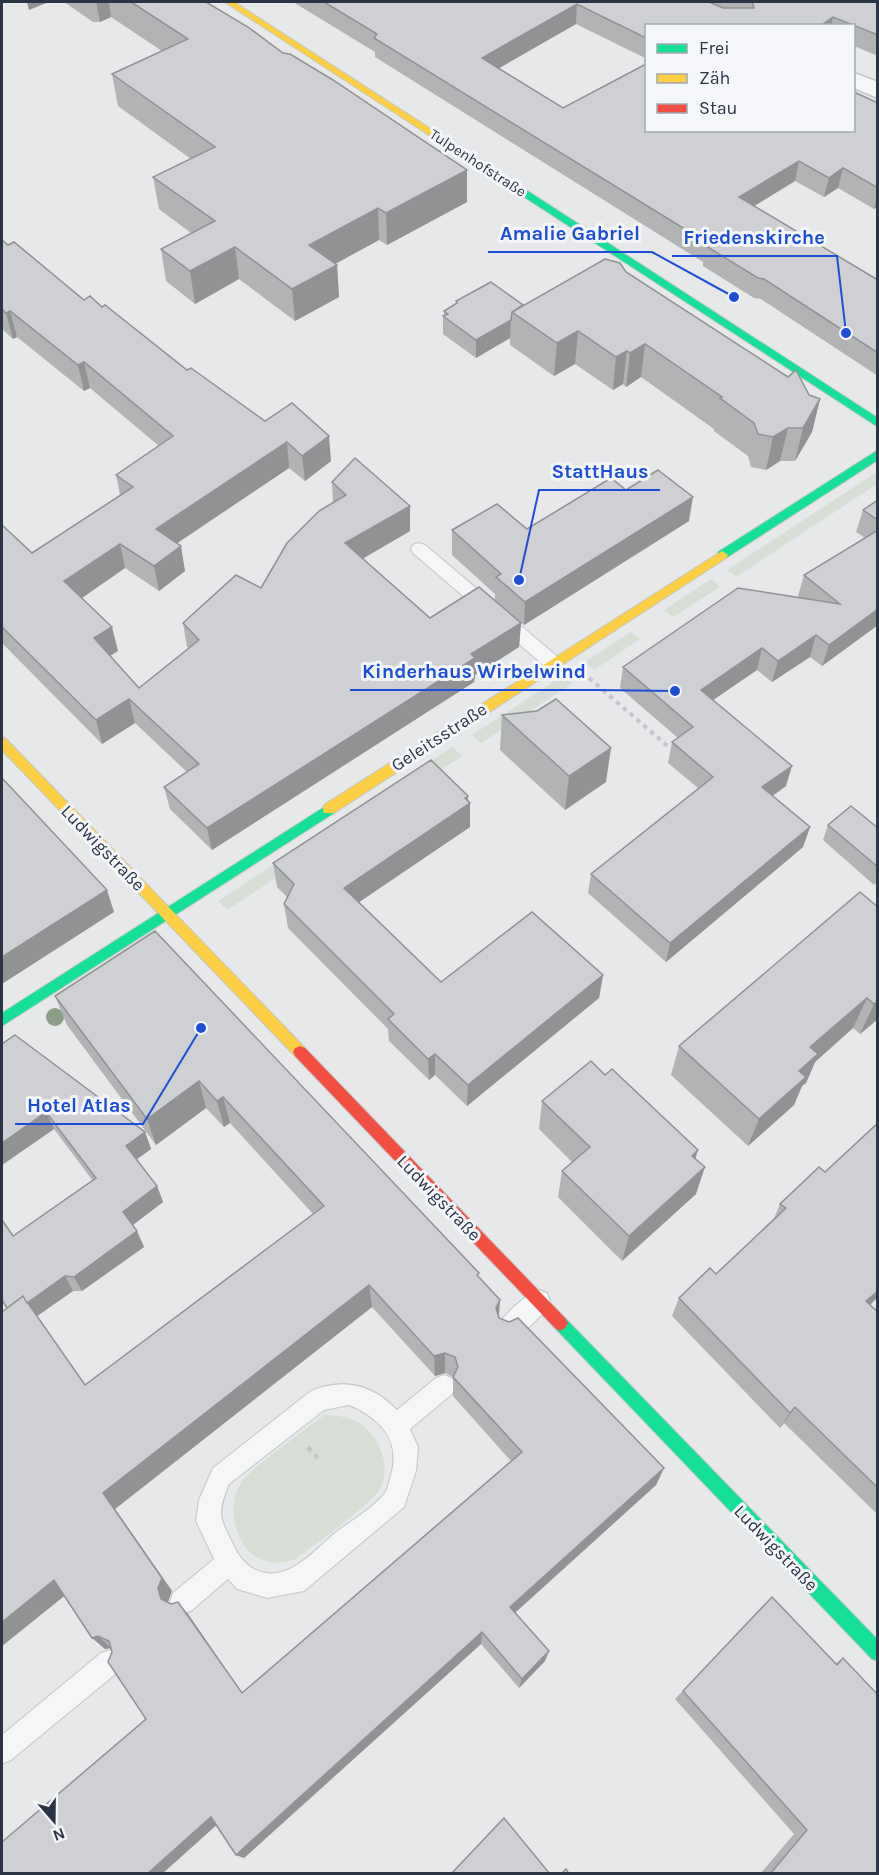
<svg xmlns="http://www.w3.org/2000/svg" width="879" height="1875" viewBox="0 0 879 1875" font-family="Karla,sans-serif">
  <rect width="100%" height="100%" fill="#e6e8ea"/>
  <g fill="#d6ded6">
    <polygon points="877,472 877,484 736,577 727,570"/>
    <polygon points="711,579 720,587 673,617 664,610"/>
    <polygon points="631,632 640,639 594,670 585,662"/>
    <polygon points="564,675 573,683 481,743 472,735"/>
    <polygon points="452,747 462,756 227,910 218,901"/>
    <path d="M 324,1415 C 347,1416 362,1419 375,1439 C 384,1453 388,1472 381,1487 C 373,1504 313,1545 296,1559 C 278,1565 259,1564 246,1548 C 232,1529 229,1503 241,1483 C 250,1468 308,1428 324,1415 Z"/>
  </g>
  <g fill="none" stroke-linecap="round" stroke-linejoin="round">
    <g stroke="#c4c6c8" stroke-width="2">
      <g id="lane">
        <polygon points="419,543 425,545 559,658 562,663 559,668 547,668 413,553 411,549 413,545"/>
        <path d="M 539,1290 L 547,1293 L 550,1301 C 544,1316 522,1335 507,1341 L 499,1338 L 496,1330 C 502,1315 524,1296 539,1290 Z"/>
        <path d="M 444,1375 L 452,1378 L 455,1386 L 452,1394 L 410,1429 L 418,1447 L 416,1471 L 404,1507 L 304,1591 L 267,1598 L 237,1589 L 228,1579 L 191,1611 L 182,1614 L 173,1611 L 170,1602 L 173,1593 L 214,1559 L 196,1521 L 199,1500 L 213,1468 L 311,1391 C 344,1377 373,1385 397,1410 L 436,1378 ZM 349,1405 C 380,1418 401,1440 391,1475 C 389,1481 388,1488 385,1493 C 373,1508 351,1521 335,1533 C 316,1549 293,1577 266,1573 C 250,1571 239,1558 233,1544 C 219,1517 217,1513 229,1484 L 324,1410 Z"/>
        <polygon points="110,1650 119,1653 122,1662 119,1671 11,1760 2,1764 2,1735 101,1653"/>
      </g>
    </g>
    <g stroke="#c4c6c8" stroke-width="3">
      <polygon id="street" points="854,73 878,82 878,98 854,88"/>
    </g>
    <g stroke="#c4c6c8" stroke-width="2">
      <g id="fast">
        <polygon points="429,131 435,131 878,418 878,427 429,135"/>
        <polygon points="878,450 878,460 726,558 718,558 718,552"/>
        <polygon points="329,804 335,809 334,813 2,1026 2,1013"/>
        <polygon points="560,1315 565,1318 878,1640 878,1661 872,1659 555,1328 552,1323 555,1318"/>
      </g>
    </g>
    <g stroke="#c4c6c8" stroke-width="2">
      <g id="slow">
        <polygon points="225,2 234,2 437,133 429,135"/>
        <polygon points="722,551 728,555 726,558 334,813 324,813 323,809 324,805"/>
        <polygon points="2,737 6,739 305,1048 307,1052 305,1056 300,1058 295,1056 2,750"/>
      </g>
    </g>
    <g stroke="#c4c6c8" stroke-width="2">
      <polygon id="jam" points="300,1046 305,1048 565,1318 568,1323 565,1328 560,1331 555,1328 295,1056 293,1052 295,1048"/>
    </g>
    <polyline stroke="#c5c6ca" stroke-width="4" stroke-dasharray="4.5 4.5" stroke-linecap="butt" points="589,678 670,748"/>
    <polyline stroke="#c5c6ca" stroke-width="4.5" stroke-dasharray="5 5" stroke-linecap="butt" points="308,1447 321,1462"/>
    <use href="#lane" fill="#f5f6f7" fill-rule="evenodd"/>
    <use href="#street" fill="#f5f6f7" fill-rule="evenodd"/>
    <use href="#fast" fill="#16e098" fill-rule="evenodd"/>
    <use href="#slow" fill="#ffcf43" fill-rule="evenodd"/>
    <use href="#jam" fill="#f24e42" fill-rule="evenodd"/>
  </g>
  <circle fill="#8a9e88" cx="55" cy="1017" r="9"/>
  <g fill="#b1b3b5" fill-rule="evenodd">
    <polygon points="64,2 206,2 467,202 387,245 379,240 335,264 337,265 339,297 295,321 239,279 195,304 166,281 161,249 191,233 159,209 153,177 191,159 118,106 112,74 162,51 111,17 100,22 93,22"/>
    <path d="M 293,2 L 878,2 L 878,56 L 854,46 L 854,26 L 646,26 L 646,130 L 878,103 L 878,206 L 874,209 L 838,188 L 824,197 L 795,181 L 754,206 L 878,280 L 878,376 L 761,299 L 754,298 L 703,266 L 703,262 L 375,57 L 375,52 ZM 576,24 L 645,58 L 644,65 L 563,108 L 499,68 Z"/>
    <polygon points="2,240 84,300 102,307 187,370 265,421 331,461 305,481 289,468 177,543 185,571 159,591 125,568 82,598 118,651 110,656 139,688 189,648 187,647 183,623 261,588 333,502 332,482 410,531 363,558 430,618 495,601 495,594 452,555 452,530 527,529 626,490 689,521 524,625 495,602 521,623 519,647 475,675 474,682 212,850 170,809 164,787 187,772 135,723 102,744 2,643 2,525 32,553 120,495 116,475 159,446 90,388 84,391 17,337 13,339 2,329"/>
    <polygon points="626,272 809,395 820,399 812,432 795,461 780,461 766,470 751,467 748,456 714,431 714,429 641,377 626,387 623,384 613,390 575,364 554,376 510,345 510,338 476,358 443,334 443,316 444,316 444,311 456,304 456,301 523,305"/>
    <polygon points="878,500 878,625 822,666 810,657 772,682 757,670 713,700 786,786 772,796 810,827 803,847 666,962 588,893 591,874 698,788 668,763 672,742 678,738 620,688 623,667 800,598 798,596 804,575 865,538 856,532 863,510"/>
    <polygon points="502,715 606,782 565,810 500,750"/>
    <polygon points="468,800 470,803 470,827 359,902 441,982 603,975 599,998 467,1106 435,1075 429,1080 389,1041 388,1029 288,928 284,904 288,898 277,887 273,863"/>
    <polygon points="828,825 878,828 878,882 874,885 823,840"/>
    <polygon points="860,892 878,1019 860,1034 853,1028 815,1062 806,1083 802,1086 794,1105 748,1146 671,1075 679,1046"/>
    <path d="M 155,931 L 500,1300 L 499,1318 L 664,1468 L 656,1485 L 515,1613 L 545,1661 L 519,1688 L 481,1644 L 244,1858 L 236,1855 L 146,1719 L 111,1648 L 105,1649 L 64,1596 L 2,1646 L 2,1312 L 7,1308 L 13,1236 L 93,1181 L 54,1129 L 2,1165 L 2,1044 L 145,1132 L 151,1149 L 137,1159 L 157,1186 L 163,1202 L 133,1225 L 144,1247 L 82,1291 L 73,1291 L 37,1316 L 85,1385 L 313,1214 L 230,1123 L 224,1127 L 206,1108 L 156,1145 L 67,1025 L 55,996 ZM 372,1307 L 435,1376 L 445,1373 L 453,1377 L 453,1396 L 511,1461 L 242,1693 L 188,1614 L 168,1602 L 172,1591 L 115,1509 Z"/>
    <polygon points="542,1101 696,1194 622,1261 558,1197 562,1171 572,1162 539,1129"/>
    <polygon points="878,1122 878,1297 870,1305 878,1312 878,1515 784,1423 780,1428 672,1316 679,1298 716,1274 773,1221 780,1204 825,1172"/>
    <polygon points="772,1597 836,1663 843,1658 878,1874 760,1874 794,1834 675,1699"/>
  </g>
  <g fill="#909294">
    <polygon points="27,2 49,2 29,10"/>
    <polygon points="96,2 109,2 111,17 100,22"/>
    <polygon points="577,4 576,24 482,78 482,58"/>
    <polygon points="833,17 831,26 820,26"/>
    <polygon points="799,161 795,181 736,217 739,197"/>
    <polygon points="843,168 838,188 824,197 829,178"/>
    <polygon points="467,170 467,202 387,245 386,213"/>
    <polygon points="878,194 878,206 874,209"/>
    <polygon points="378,208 379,240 311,277 309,245"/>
    <polygon points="235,247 239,279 195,304 190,271"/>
    <polygon points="337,265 339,297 295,321 292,289"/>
    <polygon points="10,311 17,337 13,339 6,313"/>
    <polygon points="511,320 510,338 476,358 476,340"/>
    <polygon points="578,331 575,364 554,376 557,343"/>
    <polygon points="645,344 641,377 626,387 630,353"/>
    <polygon points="627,351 623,384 613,390 616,357"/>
    <polygon points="84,362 90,388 84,391 78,365"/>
    <polygon points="820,399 812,432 795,461 803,428"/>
    <polygon points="788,428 780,461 766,470 773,437"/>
    <polygon points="329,436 331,461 305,481 302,456"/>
    <polygon points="287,442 289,468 161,554 156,529"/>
    <polygon points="693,497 689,521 524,625 525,602"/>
    <polygon points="410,506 410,531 347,568 345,543"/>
    <polygon points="120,544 125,568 70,606 64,581"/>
    <polygon points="181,546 185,571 159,591 154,566"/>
    <polygon points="878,609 878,625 822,666 829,645"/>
    <polygon points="521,623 519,647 475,675 474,682 212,850 207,828 471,654"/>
    <polygon points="112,627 118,651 100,662 94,638"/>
    <polygon points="816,635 810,657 772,682 778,661"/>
    <polygon points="762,648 757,670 697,711 701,690"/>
    <polygon points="129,699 135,723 102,744 96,720"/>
    <polygon points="611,748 606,782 565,810 569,776"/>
    <polygon points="792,766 786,786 757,807 762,787"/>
    <polygon points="468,796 468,805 470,803 470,827 346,911 344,888"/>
    <polygon points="810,827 803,847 666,962 670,943"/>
    <polygon points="107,890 114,912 2,984 2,957"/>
    <polygon points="603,975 599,998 467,1106 468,1085"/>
    <polygon points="867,998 853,1028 815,1062 806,1083 802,1086 794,1105 748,1146 759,1119 810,1047"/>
    <polygon points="878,1001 878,1019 860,1034 874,1004"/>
    <polygon points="435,1054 435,1075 429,1080 428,1059"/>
    <polygon points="199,1081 206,1108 156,1145 147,1119"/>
    <polygon points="223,1097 230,1123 224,1127 217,1101"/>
    <polygon points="46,1112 54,1129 2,1165 2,1143"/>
    <polygon points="145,1132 151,1149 133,1162 126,1146"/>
    <polygon points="698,1150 690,1176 692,1156"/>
    <polygon points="705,1167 696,1194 622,1261 629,1236"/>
    <polygon points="157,1186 163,1202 130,1227 123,1212"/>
    <polygon points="137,1231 144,1247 82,1291 74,1277"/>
    <polygon points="65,1276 73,1291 20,1328 11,1314"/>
    <polygon points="369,1285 372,1307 115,1509 172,1591 168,1601 171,1612 161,1599 103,1493"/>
    <polygon points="878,1291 878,1297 854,1320 866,1301"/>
    <polygon points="500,1300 498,1321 496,1308"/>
    <polygon points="445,1353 445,1373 435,1376 434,1356"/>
    <polygon points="795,1407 784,1423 780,1428 790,1413"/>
    <polygon points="664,1468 656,1485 507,1620 510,1607"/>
    <polygon points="54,1580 68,1593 2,1646 2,1622"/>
    <polygon points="178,1602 188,1614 249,1703 242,1693"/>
    <polygon points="482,1632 481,1644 244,1858 236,1855"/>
    <polygon points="98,1636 111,1648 105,1649 92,1638"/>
    <polygon points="549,1651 545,1661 519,1688 522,1679"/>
    <polygon points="211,1817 220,1822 162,1874 147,1874"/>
  </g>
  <g fill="#ced0d3" stroke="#909294" stroke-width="1.5" fill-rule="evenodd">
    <polygon points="131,2 206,2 248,27 283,53 290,54 333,80 467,170 386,213 378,208 309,245 337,265 292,289 235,247 190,271 161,249 215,221 153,177 215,147 112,74 188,39"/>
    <polygon points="324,2 709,2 723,8 754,8 752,2 878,2 878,35 833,17 820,26 646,26 646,38 577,4 482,58 563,108 646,64 646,130 854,130 854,92 878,103 878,188 843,168 829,178 799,161 739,197 878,280 878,353 764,279 758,278 706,246 706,242 374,38 377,34"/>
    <polygon points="2,240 8,245 14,242 84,300 90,296 102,307 105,305 187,370 191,368 265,421 292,403 329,436 302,456 287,442 156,529 181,546 154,566 120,544 64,581 112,627 94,638 139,688 199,640 183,623 236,575 261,588 287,543 319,511 346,495 332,482 355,458 410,506 345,543 430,618 479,587 521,623 471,654 475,658 207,828 164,787 199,764 129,699 96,720 2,627 2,525 32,553 133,487 116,475 173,436 84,362 78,365 10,311 6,313 2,309"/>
    <polygon points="605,259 620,263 626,272 788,377 796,370 809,395 820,399 803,428 788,428 773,437 758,434 754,423 720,398 722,397 645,344 630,353 627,351 616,357 578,331 557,343 512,312"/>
    <polygon points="491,282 523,305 512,312 511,320 476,340 443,316 448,314 444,311 457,303 456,301"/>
    <polygon points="658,470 693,497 525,602 496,577 501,574 452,530 497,504 527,529 611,478 626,490"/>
    <polygon points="878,500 878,520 863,510"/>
    <polygon points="878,530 878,609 829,645 816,635 778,661 762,648 701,690 792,766 762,787 810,827 670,943 591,874 713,777 672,742 693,727 623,667 738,588 840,604 804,575"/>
    <polygon points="556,699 611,748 569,776 502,715 537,711"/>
    <polygon points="431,760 468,796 465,798 470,803 344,888 441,982 532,912 603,975 468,1085 435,1054 428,1059 388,1019 394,1014 284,904 294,884 273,863"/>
    <polygon points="2,778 107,890 2,957"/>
    <polygon points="851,806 878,828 878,867 828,825"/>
    <polygon points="860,892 878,907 878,1001 874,1004 867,998 810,1047 818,1054 799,1071 806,1077 759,1119 679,1046"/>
    <path d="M 155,931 L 479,1273 L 477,1275 L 500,1300 L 496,1308 L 499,1318 L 509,1322 L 518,1318 L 664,1468 L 510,1607 L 549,1651 L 522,1679 L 482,1632 L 236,1855 L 211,1817 L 147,1874 L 2,1874 L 2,1842 L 146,1719 L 108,1662 L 112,1652 L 109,1641 L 98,1636 L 92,1638 L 54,1580 L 2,1622 L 2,1312 L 23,1296 L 85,1385 L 324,1206 L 223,1097 L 217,1101 L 199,1081 L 147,1119 L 55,996 ZM 369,1285 L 434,1356 L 445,1353 L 455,1357 L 458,1367 L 453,1377 L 522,1452 L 242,1693 L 178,1602 L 171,1604 L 161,1599 L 158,1588 L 162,1578 L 103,1493 Z"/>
    <polygon points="15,1035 145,1132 126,1146 157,1186 123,1212 137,1231 74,1277 65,1276 27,1303 23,1296 7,1308 2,1300 2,1220 13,1236 96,1178 46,1112 2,1143 2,1044"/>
    <polygon points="591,1061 605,1075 612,1069 698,1150 692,1156 705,1167 629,1236 562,1171 590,1147 542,1101"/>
    <polygon points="878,1123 878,1291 866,1301 878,1312 878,1488 795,1407 790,1413 679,1298 710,1268 716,1274 786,1208 780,1204 819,1167 825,1172"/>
    <polygon points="772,1597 837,1665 843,1658 878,1695 878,1874 770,1874 807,1830 683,1691"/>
    <polygon points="504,1818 550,1874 451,1874"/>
    <polygon points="566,1869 569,1874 561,1874"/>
  </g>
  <g text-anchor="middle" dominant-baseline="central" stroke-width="6" stroke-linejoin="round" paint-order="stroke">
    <g font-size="15" fill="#2b3445" stroke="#f4f6f9">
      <text transform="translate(478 163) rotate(33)">Tulpenhofstraße</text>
    </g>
    <g font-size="18" fill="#2b3445" stroke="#f4f6f9">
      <text transform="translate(439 737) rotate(-33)">Geleitsstraße</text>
      <text transform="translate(103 848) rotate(46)">Ludwigstraße</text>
      <text transform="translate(439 1198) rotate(46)">Ludwigstraße</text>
      <text transform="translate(776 1548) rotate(46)">Ludwigstraße</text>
    </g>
  </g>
  <path fill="none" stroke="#1d4ed8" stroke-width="2" d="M734 297L652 252H488M846 333L837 256H672M519 580L539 490H660M675 691L598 690H350M201 1028L143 1124H15"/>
  <g fill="#1d4ed8" stroke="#f4f6f9" stroke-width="2">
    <circle cx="734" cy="297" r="6"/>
    <circle cx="846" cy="333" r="6"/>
    <circle cx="519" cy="580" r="6"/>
    <circle cx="675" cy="691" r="6"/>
    <circle cx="201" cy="1028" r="6"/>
  </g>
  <g font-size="20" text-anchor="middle" font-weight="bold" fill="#1d4ed8" stroke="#f4f6f9" stroke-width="6" stroke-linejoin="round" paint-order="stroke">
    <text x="570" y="240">Amalie Gabriel</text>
    <text x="754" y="244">Friedenskirche</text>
    <text x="600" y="478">StattHaus</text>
    <text x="474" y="678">Kinderhaus Wirbelwind</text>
    <text x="79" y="1112">Hotel Atlas</text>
  </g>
  <rect width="879" height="1875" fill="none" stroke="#2b3445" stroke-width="6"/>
  <rect x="645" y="24" width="210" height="108" fill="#f4f6f9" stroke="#a4a8b1" stroke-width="1.5"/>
  <rect x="657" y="44" width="30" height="9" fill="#16e098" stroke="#a4a8b1" stroke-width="1.5"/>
  <text x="699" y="54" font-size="18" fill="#2b3445">Frei</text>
  <rect x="657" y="74" width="30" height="9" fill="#ffcf43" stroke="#a4a8b1" stroke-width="1.5"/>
  <text x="699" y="84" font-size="18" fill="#2b3445">Zäh</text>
  <rect x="657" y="104" width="30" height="9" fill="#f24e42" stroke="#a4a8b1" stroke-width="1.5"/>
  <text x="699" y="114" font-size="18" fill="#2b3445">Stau</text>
  <g transform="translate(54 1821) rotate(160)" stroke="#f4f6f9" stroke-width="4.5" paint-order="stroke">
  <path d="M0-4.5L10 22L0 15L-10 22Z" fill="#2b3445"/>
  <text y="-9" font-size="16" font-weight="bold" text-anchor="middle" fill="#2b3445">N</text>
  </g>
</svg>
